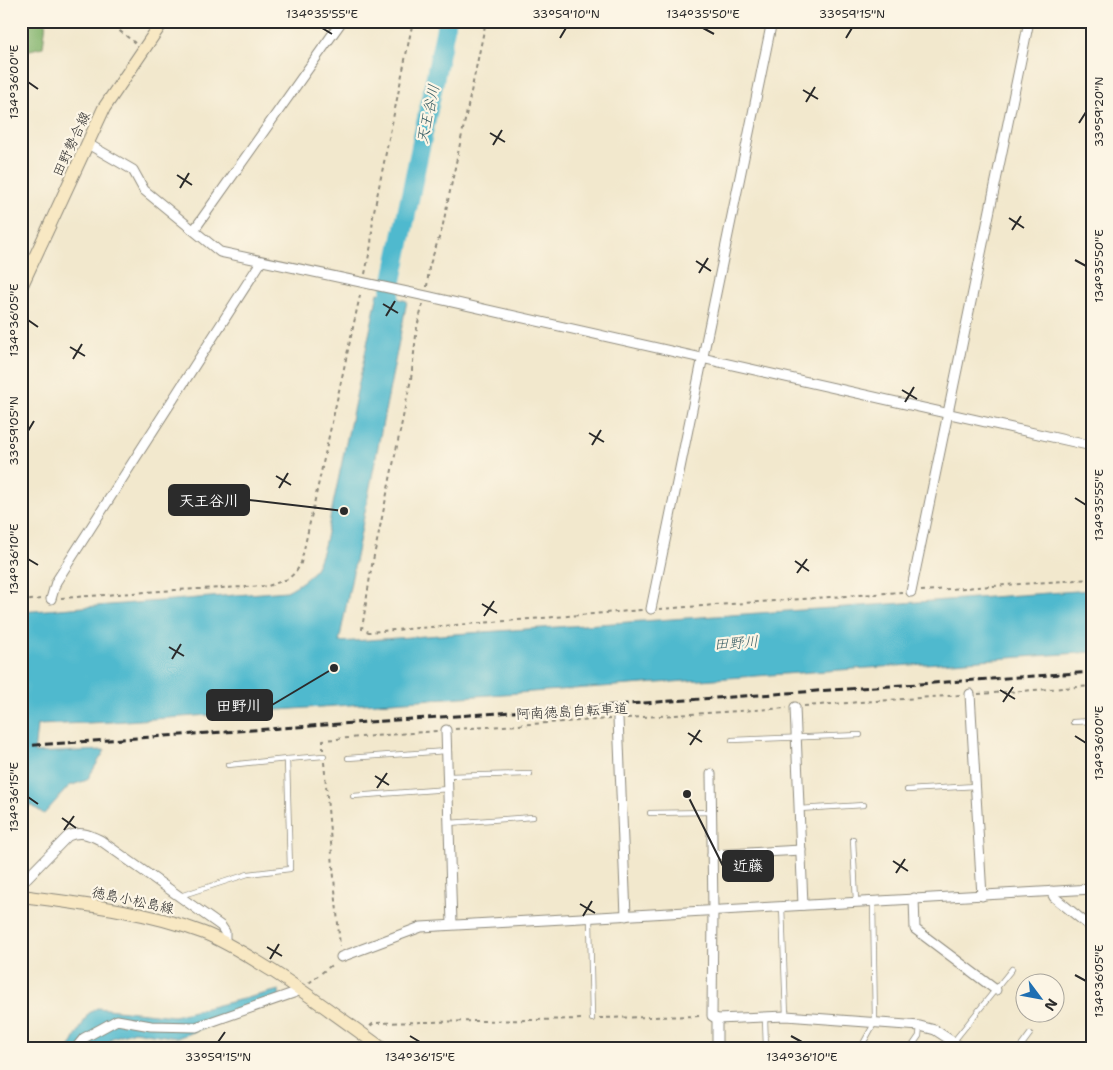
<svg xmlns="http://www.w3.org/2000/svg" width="1113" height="1070" viewBox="0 0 1113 1070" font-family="'Shantell Sans','Klee One',sans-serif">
  <rect width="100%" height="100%" fill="#fcf5e5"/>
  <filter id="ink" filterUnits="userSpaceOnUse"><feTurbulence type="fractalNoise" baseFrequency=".02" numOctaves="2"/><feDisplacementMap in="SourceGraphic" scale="10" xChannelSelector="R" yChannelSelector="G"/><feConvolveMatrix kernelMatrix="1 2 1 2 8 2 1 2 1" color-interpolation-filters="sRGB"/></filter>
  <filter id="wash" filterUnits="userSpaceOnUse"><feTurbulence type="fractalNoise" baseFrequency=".0096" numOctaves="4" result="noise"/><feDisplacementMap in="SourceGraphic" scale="20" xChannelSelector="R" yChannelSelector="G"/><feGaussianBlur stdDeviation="1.12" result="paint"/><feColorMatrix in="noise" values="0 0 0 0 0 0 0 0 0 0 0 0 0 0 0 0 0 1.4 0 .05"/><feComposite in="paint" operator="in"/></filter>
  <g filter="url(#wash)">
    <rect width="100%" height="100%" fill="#f2e8cd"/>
    <polygon fill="#84b56e" stroke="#58704c" points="21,21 46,21 43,47 21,52"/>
    <g fill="#50b9ce" stroke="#3e727c">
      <path d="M 378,293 L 407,301 L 339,642 L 1092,590 L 1092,652 L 111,722 L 37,725 L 34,753 L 105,750 L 87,780 L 69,786 L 44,814 L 31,805 L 21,813 L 21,612 L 287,591 C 313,577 317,570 325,542 Z"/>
      <polygon points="279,990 280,999 177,1038 134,1031 112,1038 104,1049 69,1049 88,1014 97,1008 174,1016"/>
    </g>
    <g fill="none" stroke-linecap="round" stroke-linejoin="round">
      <polyline stroke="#50b9ce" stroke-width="19" points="384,321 447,21"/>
    </g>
  </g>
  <g filter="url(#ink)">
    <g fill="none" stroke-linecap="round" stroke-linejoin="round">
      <g stroke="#8e8a7c" stroke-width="6">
        <g id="service">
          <polyline points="1073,722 1092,721"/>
          <polyline points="732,740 860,735"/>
          <polyline points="348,758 446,751"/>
          <polyline points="228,765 287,759"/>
          <polyline points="447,776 530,774"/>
          <polyline points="907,790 976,786"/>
          <polyline points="353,796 448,789"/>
          <polyline points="799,809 864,805"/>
          <polyline points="650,813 711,812"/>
          <polyline points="449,823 533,817"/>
          <polyline points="853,839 856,902"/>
          <polyline points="180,896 248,874 290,869 287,759 324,756"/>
          <polyline points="782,906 786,1016"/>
          <polyline points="590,918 592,1019"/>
          <polyline points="765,1018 766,1049"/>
          <polyline points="954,1041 1012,969"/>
          <polyline points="860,1049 875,1022 873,902"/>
          <polyline points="910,1049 919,1036 920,1026"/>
          <polyline points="1019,1049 1030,1034"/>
        </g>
      </g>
      <g stroke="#8e8a7c" stroke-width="11">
        <g id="minor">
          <polyline points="88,144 133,170 144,190 220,252 426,296 1092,446"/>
          <polyline points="194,230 342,21"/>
          <polyline points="911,592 1029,21"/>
          <polyline points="51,599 56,582 261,262"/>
          <polyline points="651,609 772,21"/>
          <polyline points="970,694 982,896"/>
          <polyline points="795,707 803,905"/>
          <polyline points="618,718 626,916"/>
          <polyline points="446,730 452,924"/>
          <polyline points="711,774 713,910 712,1016 717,1019 786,1016 920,1026 935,1030 964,1049"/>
          <polyline points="712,855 801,850"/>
          <path d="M 21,884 L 68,836 C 80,831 88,834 100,840 L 221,926 L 225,932 L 225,943"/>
          <polyline points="1051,891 1054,897 1092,928"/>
          <polyline points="914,898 915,929 996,990"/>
          <polyline points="341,957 421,927 1092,889"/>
          <polyline points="717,1019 717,1049"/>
          <polyline points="75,1049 84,1038 117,1020 151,1026 196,1027 302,990"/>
        </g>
      </g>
      <g stroke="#8e8a7c" stroke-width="14">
        <g id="secondary">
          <polyline points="21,287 104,108 163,21"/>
          <path d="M 21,896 C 83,904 146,911 204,933 C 229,943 251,958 274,972 C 311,996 347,1023 383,1049"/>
        </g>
      </g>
      <g stroke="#8e8a7c" stroke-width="2" stroke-dasharray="4 4" stroke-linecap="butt">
        <polyline points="107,21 135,43"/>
        <polyline points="365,274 371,245 373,216 413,21"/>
        <polyline points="427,287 429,267 442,229 486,21"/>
        <polyline points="423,304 417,327 411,379 371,570 362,629 369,632 642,610"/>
        <polyline points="921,591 1092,579"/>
        <polyline points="61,598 175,590 268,586 288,579 296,572 301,563 361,291"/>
        <polyline points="21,601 42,599"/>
        <polyline points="659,609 902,592"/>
        <polyline points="978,694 1092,686"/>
        <polyline points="804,706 961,695"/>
        <polyline points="627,718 787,708"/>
        <polyline points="455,729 610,719"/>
        <polyline points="323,750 323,740 437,731"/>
        <polyline points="324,762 340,947"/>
        <polyline points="309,983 334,963"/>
        <polyline points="599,1018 702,1016"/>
        <polyline points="370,1026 374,1023 584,1019"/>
      </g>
      <use href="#service" stroke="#fff" stroke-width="4.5"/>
      <use href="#minor" stroke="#fff" stroke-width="9"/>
      <use href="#secondary" stroke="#f8e8c3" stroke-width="12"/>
      <polyline stroke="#2b2b2b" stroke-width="3" stroke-dasharray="8 4" stroke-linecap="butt" points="21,746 1092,672"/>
    </g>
  </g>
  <path fill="none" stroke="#2b2b2b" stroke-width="2" d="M 322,28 L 332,34M 703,28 L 714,34M 560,38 L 566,28M 846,38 L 852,28M 28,82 L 38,89M 803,90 L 818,99M 806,102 L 815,87M 1079,123 L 1086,112M 490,133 L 505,142M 493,145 L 502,130M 177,175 L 192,185M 180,188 L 189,173M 1009,218 L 1024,228M 1012,230 L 1021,216M 1075,260 L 1086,266M 696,261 L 711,271M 699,273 L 708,258M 383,304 L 398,313M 386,316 L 395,301M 28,320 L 38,327M 70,347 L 85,356M 73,359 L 82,344M 902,390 L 917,399M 905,402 L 914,387M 28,431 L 34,421M 589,433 L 604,442M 592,445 L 601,430M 276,476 L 291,485M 279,488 L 288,473M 1075,498 L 1086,505M 28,559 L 38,565M 795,561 L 809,571M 797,573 L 807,559M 482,604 L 497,613M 484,616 L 494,601M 169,647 L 184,656M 172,659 L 181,644M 1000,690 L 1015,699M 1003,702 L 1013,687M 688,733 L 702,742M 1075,736 L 1086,743M 690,745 L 700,730M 375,776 L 389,785M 377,788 L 387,773M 28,797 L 38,804M 62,818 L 76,828M 64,830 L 74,816M 893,861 L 908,871M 896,873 L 905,859M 580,904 L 595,913M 583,916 L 592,901M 267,947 L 282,956M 270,959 L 279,944M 1075,975 L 1086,981M 410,1036 L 420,1042M 791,1036 L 802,1042M 218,1042 L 225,1032"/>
  <g text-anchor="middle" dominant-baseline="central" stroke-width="4.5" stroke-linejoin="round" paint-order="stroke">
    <g font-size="14" fill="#2b2b2b" stroke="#fcf5e5">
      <text transform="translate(71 144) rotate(-65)">田野勢合線</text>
      <text transform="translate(572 711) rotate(-3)">阿南徳島自転車道</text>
      <text transform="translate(133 900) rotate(12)">徳島小松島線</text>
    </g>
    <g font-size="15" font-style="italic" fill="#385d64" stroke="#fcf5e5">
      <text transform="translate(428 114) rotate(-78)">天王谷川</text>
      <text transform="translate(736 643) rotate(-4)">田野川</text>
    </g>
  </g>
  <path fill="none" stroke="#2b2b2b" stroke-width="2" d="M344 511L249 500M334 668L272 705M687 794L723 866"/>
  <g fill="#2b2b2b" stroke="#fcf5e5" stroke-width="2">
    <circle cx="344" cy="511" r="5"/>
    <circle cx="334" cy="668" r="5"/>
    <circle cx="687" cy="794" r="5"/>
  </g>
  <g fill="#2b2b2b" stroke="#2b2b2b" stroke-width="2">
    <rect x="169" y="485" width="80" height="30" rx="5"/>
    <rect x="207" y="690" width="65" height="30" rx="5"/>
    <rect x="723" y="851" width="50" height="30" rx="5"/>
  </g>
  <g font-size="15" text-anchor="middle" font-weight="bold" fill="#fff">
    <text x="209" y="506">天王谷川</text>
    <text x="239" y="711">田野川</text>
    <text x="748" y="871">近藤</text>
  </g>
  <rect width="1113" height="1070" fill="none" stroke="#fcf5e5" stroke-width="55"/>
  <g transform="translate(1040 998) rotate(122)"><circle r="24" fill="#fcf5e5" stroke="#a8a49b"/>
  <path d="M0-4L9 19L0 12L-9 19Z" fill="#1f6fb2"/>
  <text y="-8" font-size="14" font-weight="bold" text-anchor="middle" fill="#2b2b2b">N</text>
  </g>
  <rect x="28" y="28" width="1058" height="1014" fill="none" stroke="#2b2b2b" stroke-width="2"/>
  <g font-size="12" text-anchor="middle" fill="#2b2b2b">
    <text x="322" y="18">134°35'55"E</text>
    <text x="566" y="18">33°59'10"N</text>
    <text x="703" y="18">134°35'50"E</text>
    <text x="852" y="18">33°59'15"N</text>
    <text transform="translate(14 82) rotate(-90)" y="4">134°36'00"E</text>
    <text transform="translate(1099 112) rotate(-90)" y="4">33°59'20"N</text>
    <text transform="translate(1099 266) rotate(-90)" y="4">134°35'50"E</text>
    <text transform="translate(14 320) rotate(-90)" y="4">134°36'05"E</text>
    <text transform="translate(14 431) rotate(-90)" y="4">33°59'05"N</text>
    <text transform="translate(1099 505) rotate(-90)" y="4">134°35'55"E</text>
    <text transform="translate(14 559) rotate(-90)" y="4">134°36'10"E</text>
    <text transform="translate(1099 743) rotate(-90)" y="4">134°36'00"E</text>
    <text transform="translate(14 797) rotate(-90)" y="4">134°36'15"E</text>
    <text transform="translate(1099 981) rotate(-90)" y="4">134°36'05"E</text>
    <text x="218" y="1061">33°59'15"N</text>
    <text x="420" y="1061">134°36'15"E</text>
    <text x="802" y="1061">134°36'10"E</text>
  </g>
</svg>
